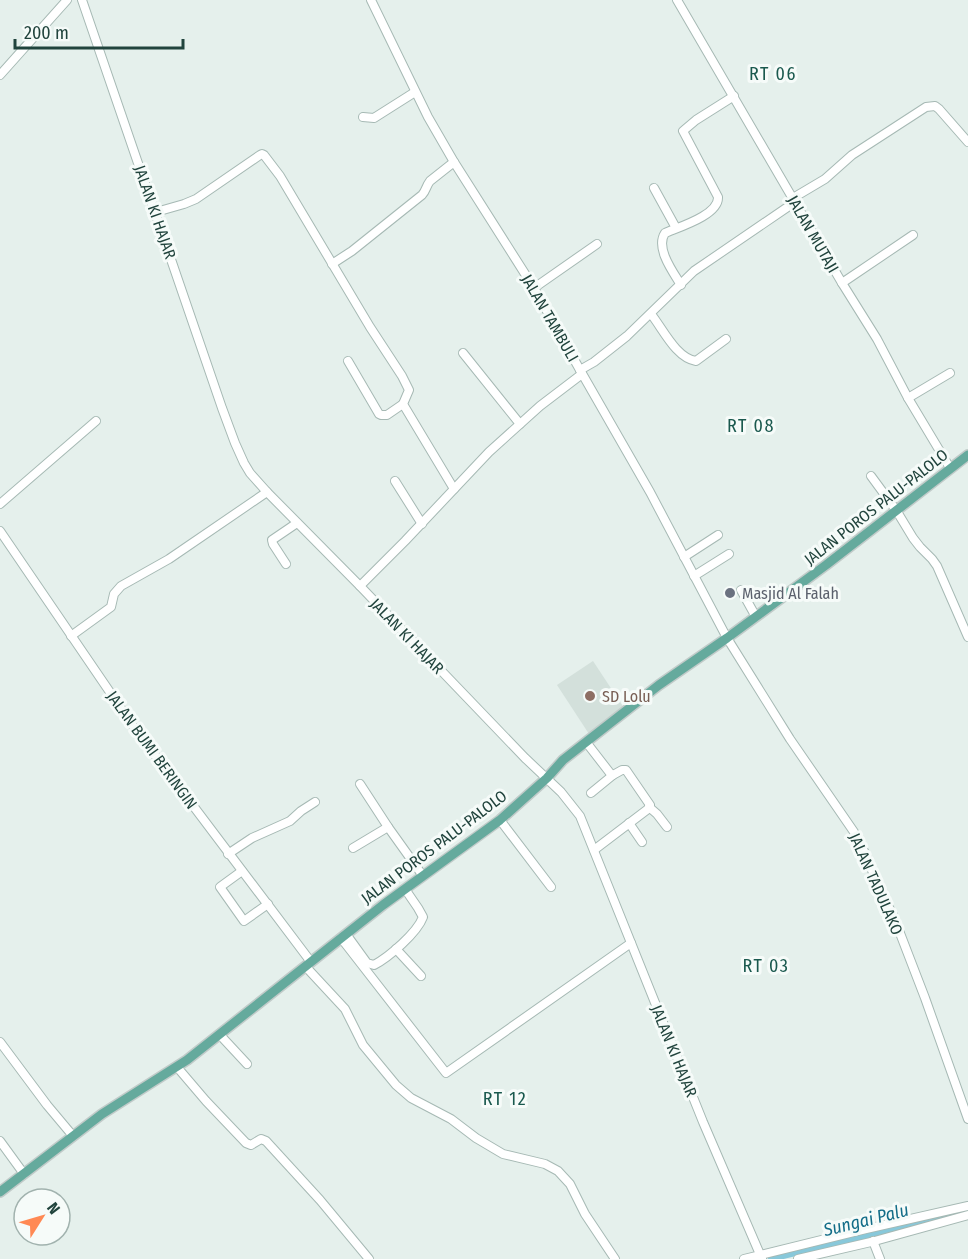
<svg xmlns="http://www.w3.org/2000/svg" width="968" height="1259" viewBox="0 0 968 1259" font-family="'Fira Sans Condensed',sans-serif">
  <rect width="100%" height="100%" fill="#e5f0ec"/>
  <polygon fill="#d3e0db" points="593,661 624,708 589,734 557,685"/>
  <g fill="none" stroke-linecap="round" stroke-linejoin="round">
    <polyline stroke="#88c8da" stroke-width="6" points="771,1259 968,1211"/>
    <g stroke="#a6b9b4" stroke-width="10">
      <g id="minor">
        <polyline points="82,0 222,408 235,443 244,463 250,473 267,492 360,586 525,758 561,792 580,816 703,1122 762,1259"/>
        <polyline points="371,0 428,117 454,162 534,288 580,370 650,492 727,638 790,739 854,832 865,853 882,895 893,915 925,998 968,1119"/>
        <polyline points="677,0 842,283 877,339 908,398 950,468"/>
        <polyline points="0,75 67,0"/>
        <polyline points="363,117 374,118 415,92"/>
        <polyline points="654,188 676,228"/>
        <polyline points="793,198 825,179 852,155 926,107 935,106 939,109 968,142"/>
        <polyline points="156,212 184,204 196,199 260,155 262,154 264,155 280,176 370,327 402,376 409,390 403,404 454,489"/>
        <path d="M 332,264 L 352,251 L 422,195 C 426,191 426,186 430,181 L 454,162"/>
        <polyline points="842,283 913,235"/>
        <path d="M 681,285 C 673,272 655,248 665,233 C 679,227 719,215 718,197 L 683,131 L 696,120 L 734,96"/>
        <polyline points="534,288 597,244"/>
        <path d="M 651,314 C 663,329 676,358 696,361 L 726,339"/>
        <polyline points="463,353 520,424"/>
        <polyline points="348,361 379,414 381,415 387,415 403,404"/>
        <polyline points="580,370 594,362 627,336 694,271 795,202"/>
        <polyline points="908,398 950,373"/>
        <polyline points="871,476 896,510 913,538 920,547 932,559 937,566 968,637"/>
        <polyline points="395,481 422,524"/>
        <polyline points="0,504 96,421"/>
        <polyline points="0,531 133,726 311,962"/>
        <polyline points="684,557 718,535"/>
        <polyline points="286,564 273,544 272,540 297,523"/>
        <polyline points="694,576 729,554"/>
        <polyline points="360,586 405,541 489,452 540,406 582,374"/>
        <polyline points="741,590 756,617"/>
        <polyline points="71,636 111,607 114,594 121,586 169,559 267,492"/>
        <polyline points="586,742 610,773 613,775 622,770 626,770 650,805 648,809 594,850"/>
        <polyline points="360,784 388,827 423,876"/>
        <polyline points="591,793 613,775"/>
        <polyline points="649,807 657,814 667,827"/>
        <polyline points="500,820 551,887"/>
        <polyline points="629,823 642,842"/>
        <polyline points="353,848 388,827"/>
        <polyline points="228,854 252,838 290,821 301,811 315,802"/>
        <polyline points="242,871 220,887 244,921 268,904"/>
        <path d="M 346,934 L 367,963 L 374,965 C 389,957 417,933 423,917 L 418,908 L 405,889"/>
        <polyline points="341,938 446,1073 631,943"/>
        <polyline points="396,949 421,976"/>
        <polyline points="306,967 345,1009 363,1045 396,1085 411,1098 451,1119 476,1138 503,1154 545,1164 558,1171 570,1184 585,1214 615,1259"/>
        <polyline points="220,1035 247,1064"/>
        <polyline points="0,1042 47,1105 73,1136"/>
        <polyline points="177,1067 206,1101 246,1143 251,1145 261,1139 266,1141 320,1200 369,1259"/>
        <polyline points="0,1141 24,1174"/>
        <polyline points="873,1241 880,1259"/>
        <polyline points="744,1259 866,1229 968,1206"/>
        <polyline points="798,1259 871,1242 968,1215"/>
      </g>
    </g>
    <g stroke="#c1cbc9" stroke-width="12">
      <polyline id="major" points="0,1192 102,1114 187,1060 383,905 500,820 547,778 563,760 659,685 727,638 826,565 968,455"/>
    </g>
    <use href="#minor" stroke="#fff" stroke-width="8"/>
    <use href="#major" stroke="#65aa9d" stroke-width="9"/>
  </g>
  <circle fill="#6b7280" stroke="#f6fbf9" stroke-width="2" cx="730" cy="593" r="6"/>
  <circle fill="#8d6e63" stroke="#f6fbf9" stroke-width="2" cx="590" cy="696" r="6"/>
  <g text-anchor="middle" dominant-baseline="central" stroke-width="6" stroke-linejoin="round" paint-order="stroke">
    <g font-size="16" fill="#21443d" stroke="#f6fbf9">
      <text transform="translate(155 212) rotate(71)">JALAN KI HAJAR</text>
      <text transform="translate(813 234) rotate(60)">JALAN MUTAJI</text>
      <text transform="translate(550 318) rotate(60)">JALAN TAMBULI</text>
      <text transform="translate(876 507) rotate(-38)">JALAN POROS PALU-PALOLO</text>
      <text transform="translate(407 636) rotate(46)">JALAN KI HAJAR</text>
      <text transform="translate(152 750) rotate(54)">JALAN BUMI BERINGIN</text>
      <text transform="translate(434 847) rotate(-37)">JALAN POROS PALU-PALOLO</text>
      <text transform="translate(876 884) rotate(66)">JALAN TADULAKO</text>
      <text transform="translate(674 1051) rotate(68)">JALAN KI HAJAR</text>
    </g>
    <g font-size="16" fill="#5b616d" stroke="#f6fbf9" text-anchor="start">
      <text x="742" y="593">Masjid Al Falah</text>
    </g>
    <g font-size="16" fill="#785e54" stroke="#f6fbf9" text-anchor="start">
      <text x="602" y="696">SD Lolu</text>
    </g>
    <g font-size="18" letter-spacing="1.5" fill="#1a594e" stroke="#f6fbf9">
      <text x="773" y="74">RT 06</text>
      <text x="751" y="426">RT 08</text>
      <text x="766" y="966">RT 03</text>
      <text x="505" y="1099">RT 12</text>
    </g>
    <g font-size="18" font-style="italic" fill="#136d88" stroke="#f6fbf9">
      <text transform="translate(866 1220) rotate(-14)">Sungai Palu</text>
    </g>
  </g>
  <g transform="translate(42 1217) rotate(53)"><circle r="28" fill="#f6fbf9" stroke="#a1b2ae" stroke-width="1.5"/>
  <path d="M0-4.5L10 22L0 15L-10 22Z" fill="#ff8954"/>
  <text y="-9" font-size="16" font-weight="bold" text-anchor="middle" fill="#21443d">N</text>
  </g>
  <path d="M15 39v9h168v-9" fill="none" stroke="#21443d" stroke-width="3"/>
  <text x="24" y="39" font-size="18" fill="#21443d" stroke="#f6fbf9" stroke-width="4.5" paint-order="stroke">200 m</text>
</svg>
